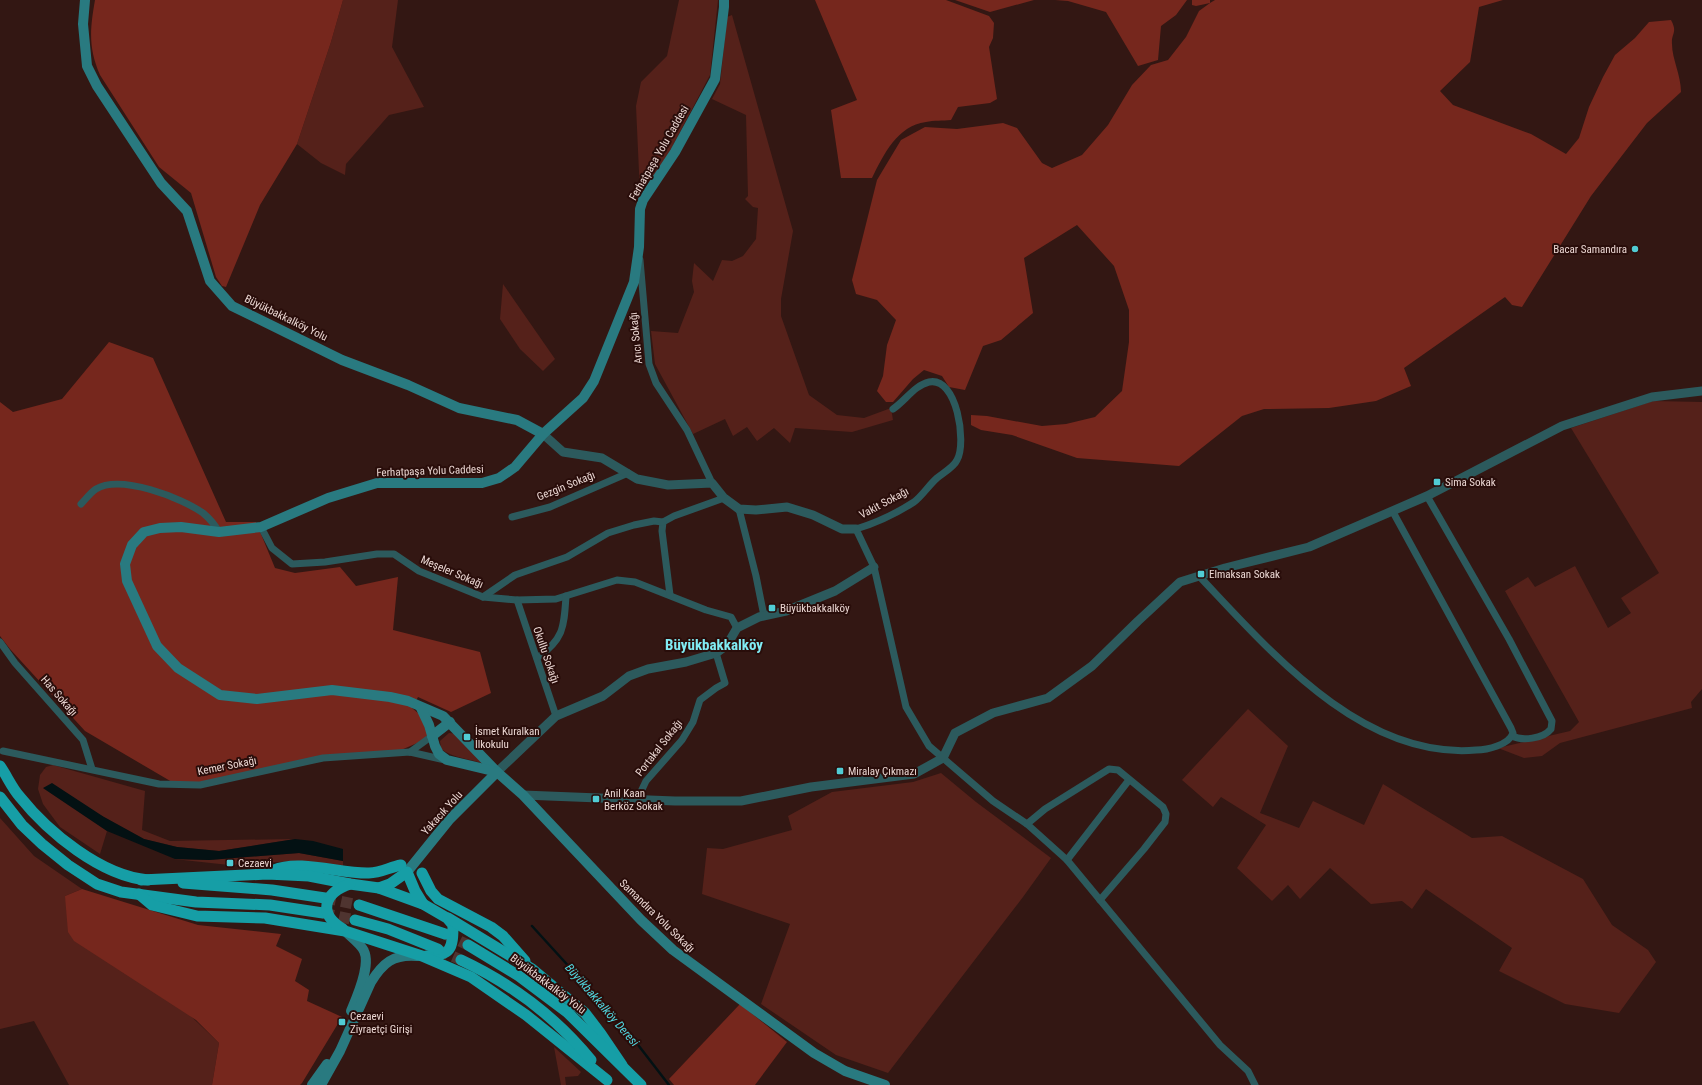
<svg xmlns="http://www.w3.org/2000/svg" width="1702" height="1085" viewBox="0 0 1702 1085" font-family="'Roboto Condensed',sans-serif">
  <rect width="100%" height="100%" fill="#331713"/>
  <g fill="#55211a">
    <polygon points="343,0 398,0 392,47 424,107 389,115 346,164 345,175 321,163 297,144 331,42"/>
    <polygon points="679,0 718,0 710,75 668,155 640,194 636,106 641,82 667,56"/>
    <polygon points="732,15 793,231 781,299 781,316 809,395 837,415 864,418 891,408 893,420 852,432 795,428 790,443 774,428 757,441 747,427 733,436 725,419 693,434 655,364 651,331 678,333 694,292 692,281 694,263 713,281 722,260 732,261 743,256 756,239 758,208 753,207 745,199 748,196 746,115 712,99 720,84 727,17"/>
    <polygon points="503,284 555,359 543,371 520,349 500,319"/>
    <polygon points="1653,401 1702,402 1702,689 1691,702 1692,708 1560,743 1542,756 1524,758 1498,748 1570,731 1579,722 1505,591 1528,577 1535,587 1575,566 1608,628 1631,613 1621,598 1659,573 1571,428"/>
    <polygon points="1248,709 1288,746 1260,813 1299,828 1313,801 1364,825 1383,784 1472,838 1502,836 1583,879 1612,925 1648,950 1656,962 1619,1013 1565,1004 1499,971 1512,948 1426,889 1412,909 1402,901 1371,904 1330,868 1300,899 1288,885 1272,901 1237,868 1266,825 1221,797 1213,807 1182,780"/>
    <path d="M 449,733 L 458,734 L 484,764 C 471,759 453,758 441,749 L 440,741 Z"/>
    <polygon points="53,765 145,791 142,830 170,841 295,839 219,851 177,847 144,839 104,817 43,788 107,831 100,854 60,827 43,804 38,789 40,775 46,767"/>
    <polygon points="941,773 976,802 1051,858 1023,897 888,1073 836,1055 761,1004 790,924 702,894 707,848 723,849 792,830 788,816 832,792 913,782"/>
    <polygon points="0,818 34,856 82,889 65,896 219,1043 212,1085 69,1085 34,1021 0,1029"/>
    <polygon points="299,853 343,861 343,868 295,861 229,865 174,859 209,860"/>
    <polygon points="554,1047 581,1072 578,1076 565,1077 566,1085 561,1085"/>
  </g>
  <g fill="#76271d">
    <path d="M 95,0 L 343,0 L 331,42 L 297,144 L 260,205 L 226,287 L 222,286 L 216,277 L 191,193 L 159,167 L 100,75 C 88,47 90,29 95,0 Z"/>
    <path d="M 815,0 L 946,0 L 989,16 L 994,23 L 993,38 L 989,47 L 997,99 L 990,103 L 958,107 L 951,120 C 942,121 934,120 926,122 C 897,126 884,154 872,178 L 841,178 L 831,110 L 857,100 Z"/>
    <polygon points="955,0 1034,0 990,12"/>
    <polygon points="1055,0 1187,0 1176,15 1161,26 1158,60 1138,66 1106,12 1068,1"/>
    <path d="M 1192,0 L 1210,0 L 1210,3 L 1215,0 L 1503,0 L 1479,7 L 1470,62 L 1440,91 L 1453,105 L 1531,134 L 1566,154 L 1579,138 L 1589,107 L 1603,77 L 1615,55 L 1635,38 L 1649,22 L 1671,20 C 1678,33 1671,33 1672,44 C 1672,59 1681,75 1681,92 L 1647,123 L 1591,196 L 1522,307 L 1512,305 L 1505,297 L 1404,368 L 1411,386 L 1376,401 L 1329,408 L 1264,409 L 1242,416 L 1179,466 L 1077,458 L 1012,435 L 981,430 L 971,425 L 971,415 L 987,416 L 1042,426 L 1066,424 L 1095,417 L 1122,391 L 1129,342 L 1129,310 L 1114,266 L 1077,225 L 1024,258 L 1033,313 L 1001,340 L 983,346 L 965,390 L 949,387 L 942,376 L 924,370 L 913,379 L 893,402 L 886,402 L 877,391 L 883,376 L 887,345 L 896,320 L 877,300 L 856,294 L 852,280 L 877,180 L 901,140 L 925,127 L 957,129 L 1003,123 L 1017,128 L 1042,163 L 1052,168 L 1082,155 L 1108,125 L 1132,85 L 1151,65 L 1168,60 L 1186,37 L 1199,11 L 1210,3 L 1196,6 L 1192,5 Z"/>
    <polygon points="109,342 153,358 226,522 256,522 275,568 295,573 340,567 356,586 398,577 393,630 480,652 491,693 451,712 418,697 412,708 425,719 429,738 401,750 332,757 214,783 172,782 85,731 10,649 0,636 0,402 13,412 62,399"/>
    <polygon points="82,889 198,925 281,934 276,946 302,959 295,981 309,990 307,1001 342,1017 302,1083 300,1085 212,1085 219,1043 196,1020 74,941 68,932 65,896"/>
    <polygon points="740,1004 787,1042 755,1085 674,1085 669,1079"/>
  </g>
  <polygon fill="#031113" points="52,783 104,817 144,839 177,847 219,851 295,839 313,841 343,849 343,861 299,853 209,860 175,859 107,831 43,788"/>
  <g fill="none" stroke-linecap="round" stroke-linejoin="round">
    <polyline stroke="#031113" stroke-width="2.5" points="532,926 625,1028 669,1085"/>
    <g stroke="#4f3430" stroke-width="11" stroke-dasharray="11 5.5" stroke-linecap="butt">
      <polyline points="325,898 359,905"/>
      <polyline points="323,913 355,920"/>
      <polyline points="445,934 468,945"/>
      <polyline points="438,950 461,960"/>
    </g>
    <g stroke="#2c5a5d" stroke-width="7">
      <polyline points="640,260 649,364 656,383 687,430 712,483"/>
      <path d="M 893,409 C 905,401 915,385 929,382 C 957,376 967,443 957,460 C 954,467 943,473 937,478 C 929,485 922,496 914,502 C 897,513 876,523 856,529 L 874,567 L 906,707 L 929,746 L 993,801 L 1027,824 L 1067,860 L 1220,1045 L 1248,1071 L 1255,1085"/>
      <path d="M 1427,496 L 1509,639 L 1552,721 L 1551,729 C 1543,739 1522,741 1512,736"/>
      <path d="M 81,504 C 86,499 91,492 96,489 C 121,474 182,498 203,513 C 209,518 215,525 219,532"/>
      <polyline points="739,509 756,576 764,616"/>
      <polyline points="512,517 550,507 628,473"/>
      <polyline points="261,527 272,548 292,564 325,562 377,554 394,554 419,571 483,597 517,600 556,599 617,580 635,582 706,610 731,617 737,628"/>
      <path d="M 1199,576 C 1270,651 1362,760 1476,750 C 1487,750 1509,745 1513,733 L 1511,728 L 1393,512"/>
      <polyline points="670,595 662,531 663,522 674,516 724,498"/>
      <polyline points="483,597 515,575 567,557 608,533 634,525 654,521 663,522"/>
      <polyline points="517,600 556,716"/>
      <polyline points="0,642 15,663 83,740 92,769"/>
      <path d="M 537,658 C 564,639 564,627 566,596"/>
      <polyline points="3,751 159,784 200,785 323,758 410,752 445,760"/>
      <polyline points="410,752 432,736"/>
      <polyline points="638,798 646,781 682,740 693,722 700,700 716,688 725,683 716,653"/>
      <polyline points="1027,824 1045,809 1109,769 1118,770 1163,807 1166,814 1165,822 1144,849 1100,900"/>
      <polyline points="1067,860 1129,780"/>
    </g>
    <g stroke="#2c5a5d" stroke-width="9">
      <polyline points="543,434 563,452 602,458 637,479 668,485 712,483 724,498 739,509 756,510 787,507 813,515 842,529 856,529"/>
      <polyline points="497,772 556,716 603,696 629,676 648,669 686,662 716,653 727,645 737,628 759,617 786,611 835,591 874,567"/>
      <polyline points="523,795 675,801 741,801 811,787 914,774 943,758 955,733 993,713 1048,698 1092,666 1138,621 1180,582 1225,568 1309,547 1427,496 1562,426 1652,397 1702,391"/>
    </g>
    <g stroke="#297a80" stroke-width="10">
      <polyline points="85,0 83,24 87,66 97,86 161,183 187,211 210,281 232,306 342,360 408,385 459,408 517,420 543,434"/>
      <polyline points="724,0 724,7 715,79 675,152 643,200 640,209 639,247 634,282 594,381 583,398 543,434 515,467 499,478 482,483 377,483 328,498 261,527 219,532 181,527 160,528 144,532 132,545 125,564 127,581 157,646 178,668 220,695 257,699 332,690 390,697 408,701 443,716 497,772 523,795 641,920 673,950 814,1053 845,1071 885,1085"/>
      <polyline points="421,708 429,725 435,746 439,754 447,760 497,772"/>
      <polyline points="432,736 450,722"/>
      <polyline points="407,872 449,820 497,772"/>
      <path d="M 345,931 C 351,937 361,944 364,951 C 371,966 357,997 351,1011"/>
      <polyline points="312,1085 327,1064"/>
      <path d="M 321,1085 L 340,1051 L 371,982 C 383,963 393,954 417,956"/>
    </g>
    <g stroke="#169ea6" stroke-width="11">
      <path d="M 0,766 C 7,776 12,788 20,797 C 48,832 101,876 148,880"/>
      <polyline points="0,797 22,825 42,844 68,865 97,884 121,892 196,902 270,905 323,913"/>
      <path d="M 274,870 C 299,859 342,874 369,873 C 381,873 390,867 401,865"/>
      <polyline points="422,873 431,891 438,899 491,927 503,936 525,961"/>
      <path d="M 141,880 L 267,874 L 309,876 L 350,884 L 379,888 L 423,904 L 447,918 L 453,925 C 453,949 451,956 426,956"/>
      <polyline points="183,883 272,890 325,898"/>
      <polyline points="379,888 390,884 407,872 415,891 423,904"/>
      <polyline points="139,894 152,905 197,916 265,918 345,931 422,956 471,977 526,1015 607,1080"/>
      <polyline points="359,905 445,934"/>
      <polyline points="448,918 532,969 550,984 585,1013 601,1034 622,1065"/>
      <polyline points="355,920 388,929 438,949"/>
      <path d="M 343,929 C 318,914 323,893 350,884"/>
      <polyline points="468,945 519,976 567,1012 641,1085"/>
      <path d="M 461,960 C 512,984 555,1016 591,1060"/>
    </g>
  </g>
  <g fill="#51ccd4" stroke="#290d0a" stroke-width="1.5">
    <circle cx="1635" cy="249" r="4"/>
    <rect x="1433" y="478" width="8" height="8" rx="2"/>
    <rect x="1197" y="570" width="8" height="8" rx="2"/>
    <rect x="768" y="604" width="8" height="8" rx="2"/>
    <rect x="463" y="733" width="8" height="8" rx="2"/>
    <rect x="836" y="767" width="8" height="8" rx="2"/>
    <rect x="592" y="795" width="8" height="8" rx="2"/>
    <rect x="226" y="859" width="8" height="8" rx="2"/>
    <rect x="338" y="1018" width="8" height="8" rx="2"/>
  </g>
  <g text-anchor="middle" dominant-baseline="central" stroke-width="4" stroke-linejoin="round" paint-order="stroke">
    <g font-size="11" fill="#ebd7d3" stroke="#290d0a">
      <text transform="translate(659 153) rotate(-60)">Ferhatpaşa Yolu Caddesi</text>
      <text transform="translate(286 318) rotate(26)">Büyükbakkalköy Yolu</text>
      <text transform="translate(636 338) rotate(-96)">Arıcı Sokağı</text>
      <text transform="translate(430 471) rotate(-2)">Ferhatpaşa Yolu Caddesi</text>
      <text transform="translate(566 486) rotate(-22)">Gezgin Sokağı</text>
      <text transform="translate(884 503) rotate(-28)">Vakit Sokağı</text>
      <text transform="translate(452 572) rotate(23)">Meşeler Sokağı</text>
      <text transform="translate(546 655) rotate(71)">Okullu Sokağı</text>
      <text transform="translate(59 696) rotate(49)">Has Sokağı</text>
      <text transform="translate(659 748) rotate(-52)">Portakal Sokağı</text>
      <text transform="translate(227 766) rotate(-11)">Kemer Sokağı</text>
      <text transform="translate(442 813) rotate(-48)">Yakacık Yolu</text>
      <text transform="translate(657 916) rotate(44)">Samandıra Yolu Sokağı</text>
      <text transform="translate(548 984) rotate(37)">Büyükbakkalköy Yolu</text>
    </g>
    <g font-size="11" fill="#ebd7d3" stroke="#290d0a" text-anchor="start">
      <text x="1627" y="249" text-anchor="end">Bacar Samandıra</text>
      <text x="1445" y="482">Sima Sokak</text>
      <text x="1209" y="574">Elmaksan Sokak</text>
      <text x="780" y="608">Büyükbakkalköy</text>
      <text x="475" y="731">İsmet Kuralkan<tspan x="475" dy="13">İlkokulu</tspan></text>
      <text x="848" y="771">Miralay Çıkmazı</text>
      <text x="604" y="793">Anil Kaan<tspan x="604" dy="13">Berköz Sokak</tspan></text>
      <text x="238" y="863">Cezaevi</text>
      <text x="350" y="1016">Cezaevi<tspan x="350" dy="13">Ziyraetçi Girişi</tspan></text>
    </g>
    <g font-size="12" font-style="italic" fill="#51d5de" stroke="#290d0a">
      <text transform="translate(602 1005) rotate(49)">Büyükbakkalköy Deresi</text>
    </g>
    <g font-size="15" font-weight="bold" fill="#81ecf4" stroke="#290d0a">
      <text x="714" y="645">Büyükbakkalköy</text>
    </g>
  </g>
</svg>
